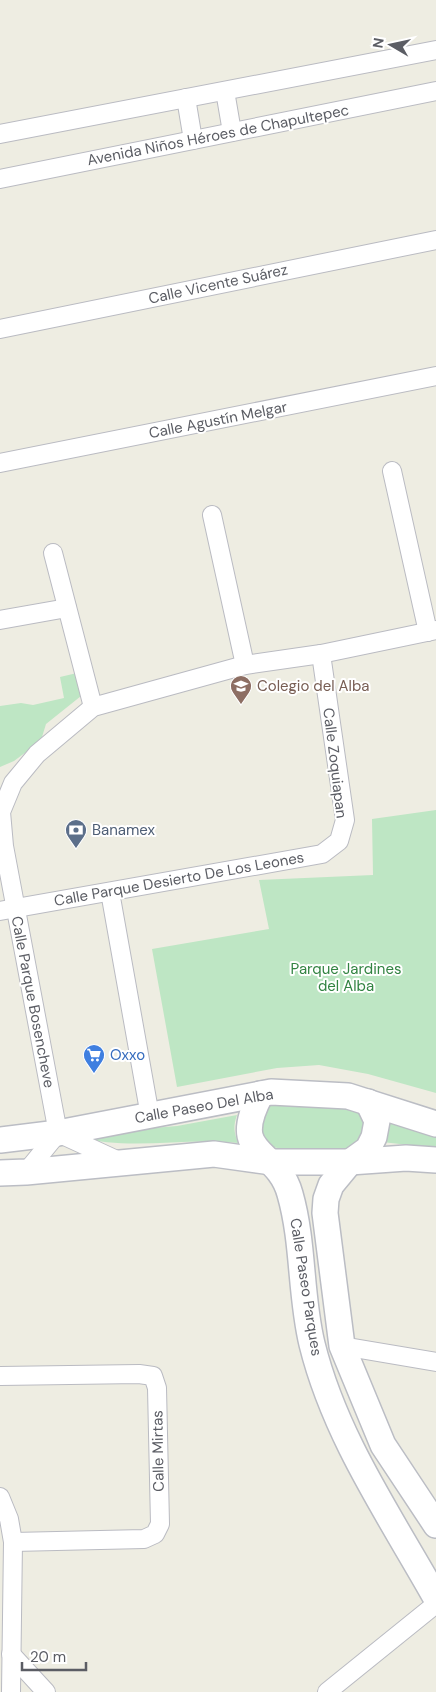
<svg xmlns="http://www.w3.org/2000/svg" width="436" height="1692" viewBox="0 0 436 1692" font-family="'DM Sans',sans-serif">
  <rect width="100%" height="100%" fill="#eeede2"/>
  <g fill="#bee6c4">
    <polygon points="77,673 81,696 46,724 42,737 26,752 14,761 0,767 0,706 21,703 33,705 64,698 60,677"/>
    <polygon points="436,810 436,1093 368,1074 319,1065 277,1068 177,1087 152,949 269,929 259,880 373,875 372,819"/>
    <polygon points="271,1104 348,1105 368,1118 366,1139 348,1150 294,1152 265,1145 255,1120 260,1111"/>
    <polygon points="384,1114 436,1129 436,1148 382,1142"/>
    <path d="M 237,1115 C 233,1126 234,1132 238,1143 C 185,1137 131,1151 78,1137 L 93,1133 L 177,1126 Z"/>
  </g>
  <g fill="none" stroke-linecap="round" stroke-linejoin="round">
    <g stroke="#babbc2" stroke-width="20">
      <g id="street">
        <polyline points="225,91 232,132"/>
        <polyline points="186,98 193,140"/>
        <polyline points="0,134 436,50"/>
        <polyline points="0,179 436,91"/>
        <polyline points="0,329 436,240"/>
        <polyline points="0,463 436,376"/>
        <polyline points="392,471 428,632"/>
        <polyline points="212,515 245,665"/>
        <polyline points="53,553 93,707"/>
        <polyline points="0,620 67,608"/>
        <polyline points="110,892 150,1116"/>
        <polyline points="0,911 322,854 339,841 345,820 321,654"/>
        <polyline points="58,1133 4,846 1,812 13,783 37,754 93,707 245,665 321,654 436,630"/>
        <polyline points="58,1133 121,1162"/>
        <polyline points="26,1172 58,1133"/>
        <polyline points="342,1346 436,1362"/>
        <polyline points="0,1376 139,1374 153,1376 157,1388 160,1524 155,1534 144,1539 13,1542"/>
        <polyline points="0,1497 9,1519 13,1542 11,1692"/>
        <polyline points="11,1654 46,1692"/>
        <polyline points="327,1692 436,1604"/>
      </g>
    </g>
    <g stroke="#bbbdc4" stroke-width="28">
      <g id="secondary">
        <path d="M 261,1094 C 227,1158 277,1146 290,1194 C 304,1243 300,1295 312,1344 C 335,1437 390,1516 436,1598"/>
        <polyline points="368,1102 377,1121 374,1137 368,1149 350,1162 331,1185 326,1199 325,1213 342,1346 383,1445 436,1525"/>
        <polyline points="0,1140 58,1133 271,1092 348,1096 436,1124"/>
        <polyline points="0,1173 26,1172 214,1154 272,1162 350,1162 406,1158 436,1160"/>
      </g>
    </g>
    <use href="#street" stroke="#fff" stroke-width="18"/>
    <use href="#secondary" stroke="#fff" stroke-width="25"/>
  </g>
  <defs>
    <g id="school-pin" transform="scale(1.125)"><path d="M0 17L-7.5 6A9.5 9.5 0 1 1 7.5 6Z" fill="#8d6e63" stroke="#fff"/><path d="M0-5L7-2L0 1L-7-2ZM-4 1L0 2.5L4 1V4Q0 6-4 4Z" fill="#fff"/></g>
    <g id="bank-pin" transform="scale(1.125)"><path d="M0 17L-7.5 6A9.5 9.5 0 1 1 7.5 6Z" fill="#5c6f8a" stroke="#fff"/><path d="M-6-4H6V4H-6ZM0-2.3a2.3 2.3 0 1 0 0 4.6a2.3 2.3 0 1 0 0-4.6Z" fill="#fff"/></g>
    <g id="supermarket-pin" transform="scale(1.125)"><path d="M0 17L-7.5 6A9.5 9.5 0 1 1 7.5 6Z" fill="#3f7fe0" stroke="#fff"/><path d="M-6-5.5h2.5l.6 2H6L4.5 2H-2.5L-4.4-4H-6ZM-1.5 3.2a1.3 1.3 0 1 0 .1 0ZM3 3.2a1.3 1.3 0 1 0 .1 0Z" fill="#fff"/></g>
  </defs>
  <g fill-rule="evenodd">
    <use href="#school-pin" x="241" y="686"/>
    <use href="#bank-pin" x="76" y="830"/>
    <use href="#supermarket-pin" x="94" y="1055"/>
  </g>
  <g text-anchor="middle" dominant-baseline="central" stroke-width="4" stroke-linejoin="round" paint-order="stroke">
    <g font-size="15" fill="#5b5d64" stroke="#fff">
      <text transform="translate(218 135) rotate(-11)">Avenida Niños Héroes de Chapultepec</text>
      <text transform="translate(218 284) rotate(-12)">Calle Vicente Suárez</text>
      <text transform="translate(218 420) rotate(-11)">Calle Agustín Melgar</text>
      <text transform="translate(335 763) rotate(83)">Calle Zoquiapan</text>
      <text transform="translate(179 879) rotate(-10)">Calle Parque Desierto De Los Leones</text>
      <text transform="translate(33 1002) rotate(79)">Calle Parque Bosencheve</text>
      <text transform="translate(204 1106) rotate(-10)">Calle Paseo Del Alba</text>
      <text transform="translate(306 1287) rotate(81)">Calle Paseo Parques</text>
      <text transform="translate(158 1451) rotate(-91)">Calle Mirtas</text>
    </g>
    <g font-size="15" fill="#785e54" stroke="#fff" text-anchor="start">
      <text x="257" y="686">Colegio del Alba</text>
    </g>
    <g font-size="15" fill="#4e5e75" stroke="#fff" text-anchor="start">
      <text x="92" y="830">Banamex</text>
    </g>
    <g font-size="15" fill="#328342" stroke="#fff">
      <text x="346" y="969">Parque Jardines<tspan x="346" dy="17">del Alba</tspan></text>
    </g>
    <g font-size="15" fill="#366cbe" stroke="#fff" text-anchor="start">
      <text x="110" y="1055">Oxxo</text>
    </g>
  </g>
  <g transform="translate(391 45) rotate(279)" stroke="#ffffff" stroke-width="4" paint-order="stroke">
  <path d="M0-4L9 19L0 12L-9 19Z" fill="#5b5d64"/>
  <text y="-8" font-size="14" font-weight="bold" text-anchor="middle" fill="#5b5d64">N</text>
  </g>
  <path d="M22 1662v8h64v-8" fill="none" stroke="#5b5d64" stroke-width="2.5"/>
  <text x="30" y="1662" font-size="15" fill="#5b5d64" stroke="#ffffff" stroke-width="4" paint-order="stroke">20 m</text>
</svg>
